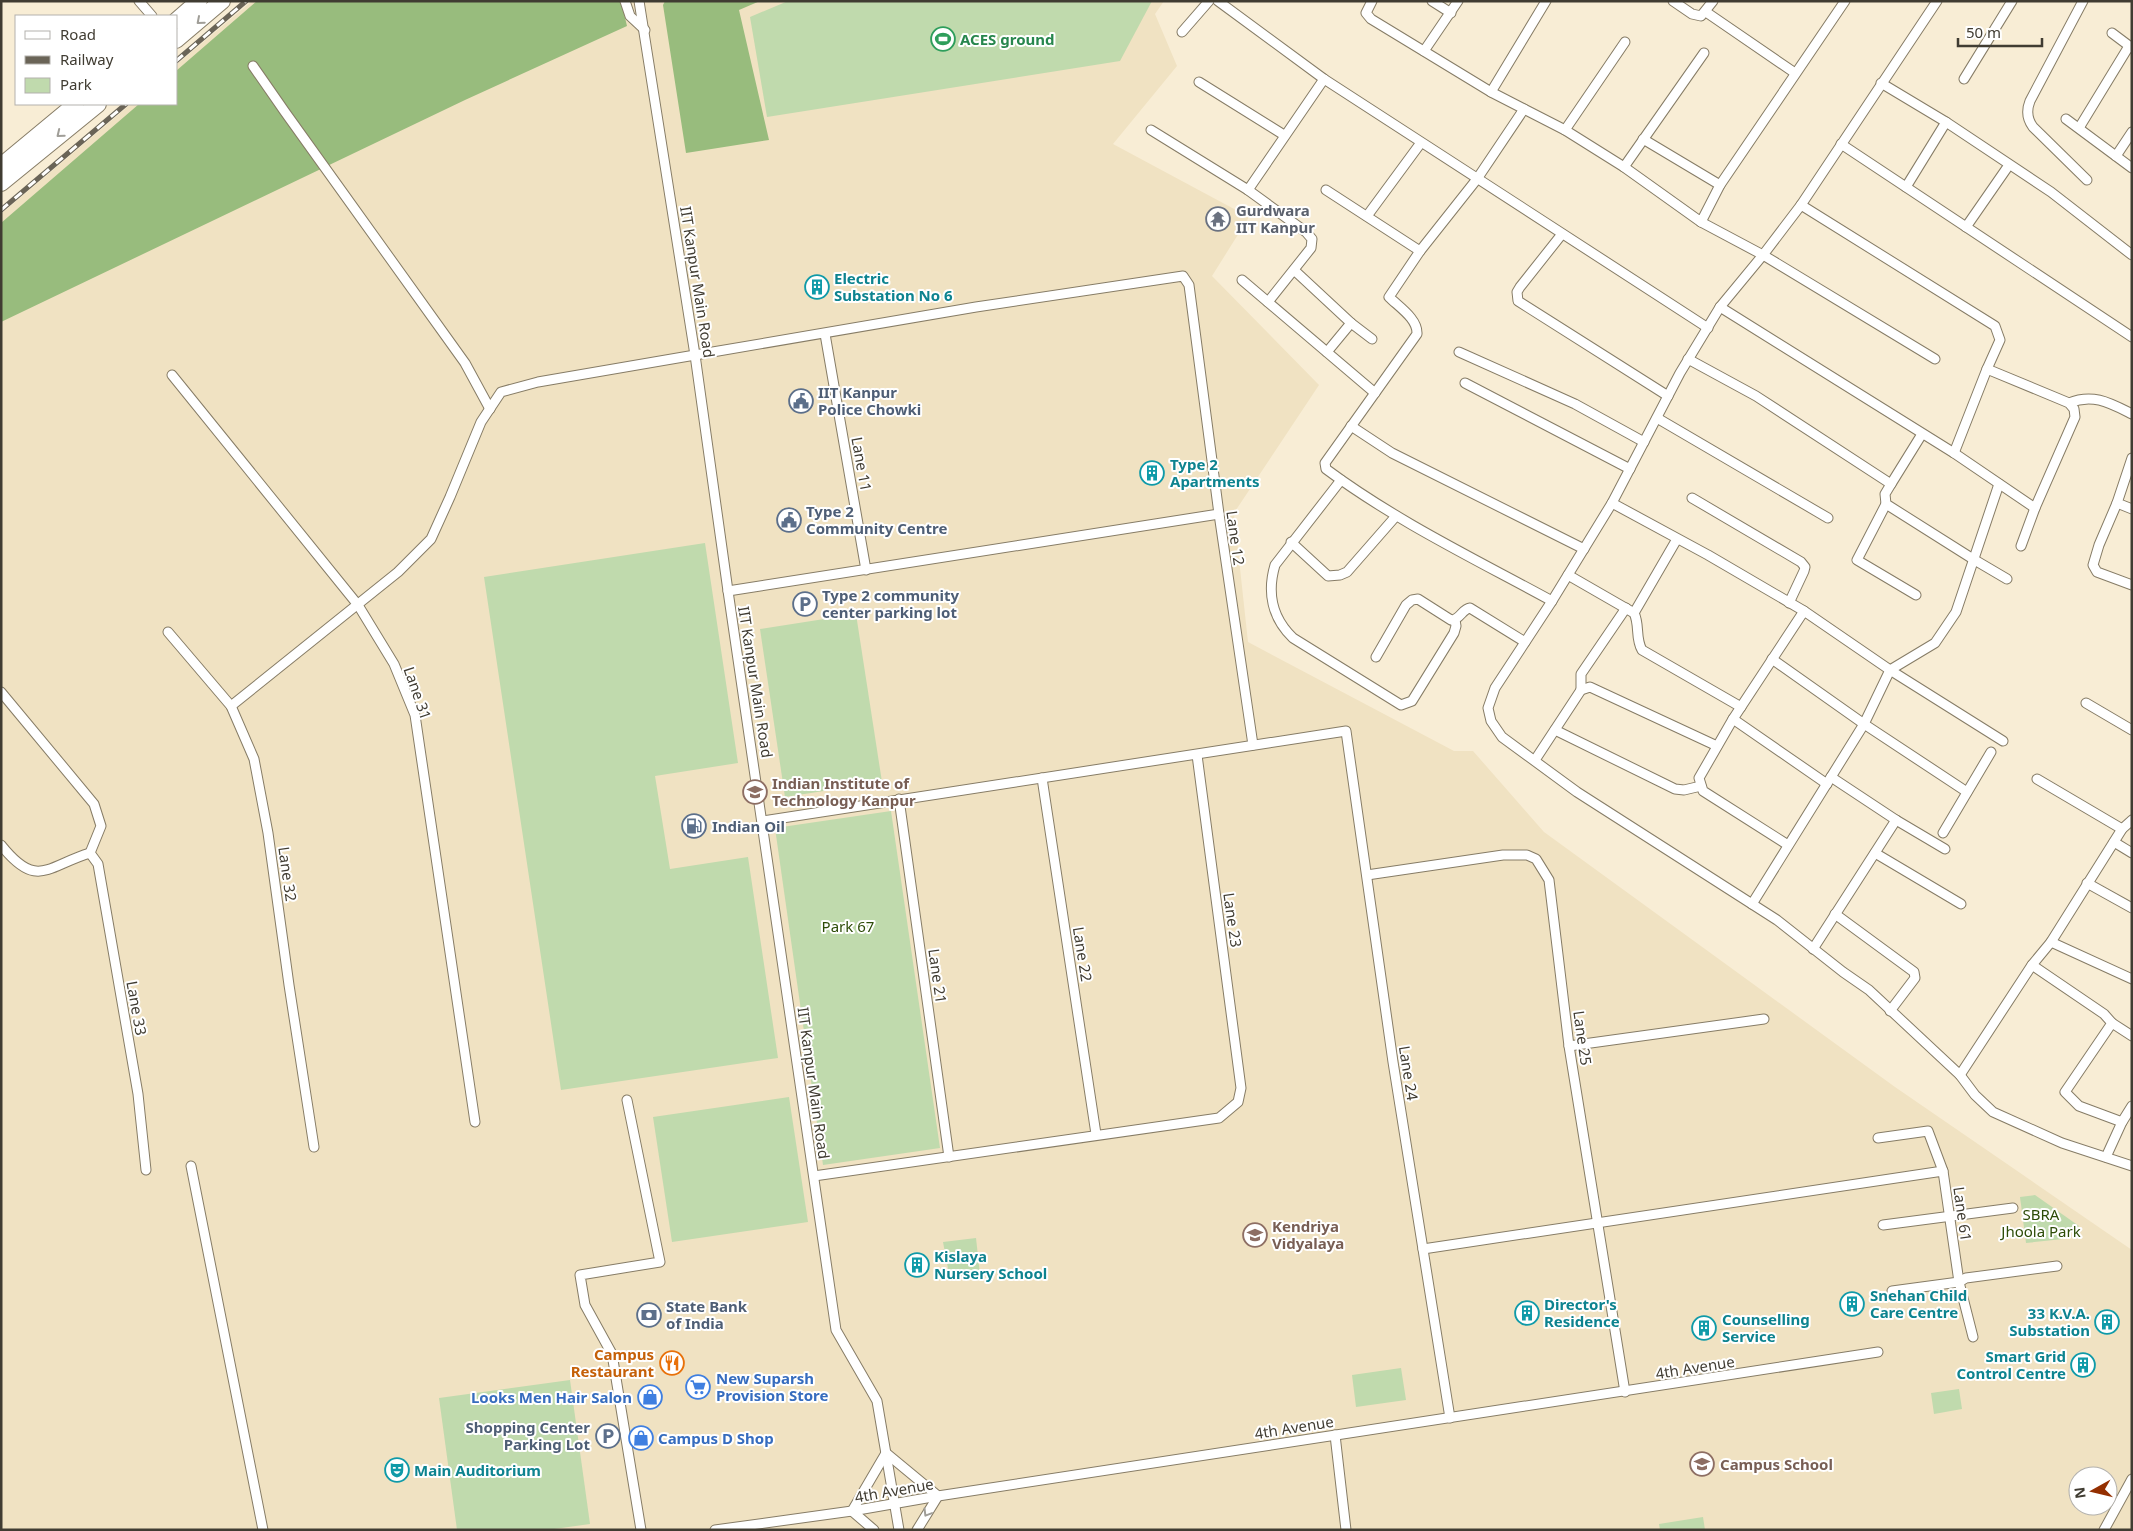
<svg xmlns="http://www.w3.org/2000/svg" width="2133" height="1531" viewBox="0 0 2133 1531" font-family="'Noto Sans',sans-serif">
  <rect width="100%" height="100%" fill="#f8edd5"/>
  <path fill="#f0e2c2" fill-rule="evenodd" d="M 252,1 L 1164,1 L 1155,14 L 1177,66 L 1113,144 L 1249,217 L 1212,276 L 1319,385 L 1234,513 L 1248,642 L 1454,751 L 1473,751 L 1544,832 L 1895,1087 L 2132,1250 L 2132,1530 L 1,1530 L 1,214 L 131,104 L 176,104 L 176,65 ZM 2078,1476 L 2108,1476 L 2108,1506 L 2078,1506 Z"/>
  <g fill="#c0daad">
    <polygon points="788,1 1152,1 1120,61 767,117 750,17"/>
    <polygon points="705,543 738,763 655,776 670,869 748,857 778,1058 561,1090 484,577"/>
    <polygon points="856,614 882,782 785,797 760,629"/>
    <polygon points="891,811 940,1148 823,1165 775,828"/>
    <polygon points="789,1097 808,1222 672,1242 653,1117"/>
    <polygon points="2035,1195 2079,1226 2063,1239 2026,1243 2020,1197"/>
    <polygon points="976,1238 980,1274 950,1279 943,1242"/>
    <polygon points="1401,1368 1406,1400 1356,1407 1352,1375"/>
    <polygon points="570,1380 590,1524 547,1530 457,1530 439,1398"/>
    <polygon points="1959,1389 1962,1409 1934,1414 1931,1393"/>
    <polygon points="1703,1517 1705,1530 1660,1530 1659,1524"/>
  </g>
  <g fill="#98bc7d">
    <polygon points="257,1 621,1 627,26 465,100 1,322 1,223 139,104 176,104 176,71"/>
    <polygon points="665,1 760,1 739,10 769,140 686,153 663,5"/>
  </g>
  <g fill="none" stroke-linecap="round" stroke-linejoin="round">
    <g stroke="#867c66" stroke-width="11">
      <g id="street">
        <polyline points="139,1 152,16"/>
        <polyline points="625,1 630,16 645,30"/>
        <polyline points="639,1 695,355 728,591 836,1330 877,1401 899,1530"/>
        <polyline points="1218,1 1324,79 1708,328"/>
        <polyline points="1372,1 1366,13 1371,19 1491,92 1565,130 1624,167 1701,222 1720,185 1845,1"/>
        <polyline points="1432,1 1451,13"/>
        <polyline points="1673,1 1692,14 1701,16 1713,1"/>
        <polyline points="1937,1 1801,205 1763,255 1720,307 1680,373 1612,503 1552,601 1495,688 1488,708 1491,721 1502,737 1577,792 1777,920 1843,972 1869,990 1960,1075 1975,1095 1993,1112 2062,1143 2132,1166"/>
        <path d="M 2083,1 L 2030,101 C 2026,111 2027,119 2033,127 L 2087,180"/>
        <polyline points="1706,12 1795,73"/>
        <polyline points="1182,32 1209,1"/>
        <polyline points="2112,33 2132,48"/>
        <polyline points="1424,51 1458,1"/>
        <polyline points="253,66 285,112 465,363 490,409"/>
        <polyline points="1964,79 2012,1"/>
        <polyline points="1199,82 1284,135"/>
        <polyline points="1881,83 1946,122 2051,192 2132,255"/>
        <polyline points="1491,92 1546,1"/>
        <path d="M 1524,109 L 1477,179 L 1420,251 L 1389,297 C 1399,307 1418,319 1417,334 L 1325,463 L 1326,469 C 1396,521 1475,559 1552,601"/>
        <polyline points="2066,119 2132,168"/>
        <polyline points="2079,128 2129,46"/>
        <polyline points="1151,130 1248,190 1324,79"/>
        <polyline points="1565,130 1625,42"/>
        <polyline points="1643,139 1720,185"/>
        <polyline points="1841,144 2132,337"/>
        <polyline points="2116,156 2132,132"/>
        <polyline points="1624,167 1704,53"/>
        <polyline points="1906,187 1946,122"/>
        <polyline points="1248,190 1306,232 1312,239 1311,248 1268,302"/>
        <polyline points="1326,190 1420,251"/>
        <polyline points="1801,205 1995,326 2000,340 1987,369"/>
        <polyline points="1367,216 1420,144"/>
        <polyline points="1701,222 1763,255 1935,359"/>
        <polyline points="1966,227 2009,165"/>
        <polyline points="1562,234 1520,287 1517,292 1518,301 1668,396"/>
        <polyline points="1294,270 1351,323 1372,339"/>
        <polyline points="1242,280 1375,393"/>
        <polyline points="1720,307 1954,453 2035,508"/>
        <polyline points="825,334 866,570"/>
        <polyline points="1327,352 1351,323"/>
        <polyline points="1459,352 1575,404 1644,442"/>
        <polyline points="1688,359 1756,396 1891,484 1885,494 1886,504 1973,559 2007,579"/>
        <polyline points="172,375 358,605 394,664 415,715 475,1122"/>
        <polyline points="1465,383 1630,469"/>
        <path d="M 2069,403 C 2093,393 2110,403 2132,414"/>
        <polyline points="1657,418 1828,518"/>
        <polyline points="1351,426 1392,453 1584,549"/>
        <polyline points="1954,453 1987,369 2069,403 2074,409 2075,417 2035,508 2021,546"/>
        <polyline points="2132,458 2117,503 2132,509"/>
        <path d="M 1341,480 L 1275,565 C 1267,592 1272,618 1293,638 L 1401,705 L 1412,701 L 1454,633 L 1456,626 L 1455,620"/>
        <polyline points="1891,484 1922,434"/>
        <polyline points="1692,498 1801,562 1805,567 1804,571 1789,603"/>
        <polyline points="1612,503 1708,555 1804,611"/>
        <polyline points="2117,503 2099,545 2093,565 2097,572 2132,585"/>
        <polyline points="1886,504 1857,560 1916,595"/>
        <polyline points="1291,542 1328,576 1340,575 1347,572 1396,516"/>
        <path d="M 1568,575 L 1634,613 C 1640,625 1635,638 1642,650 L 1741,707"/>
        <polyline points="728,591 1219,514"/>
        <polyline points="1634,613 1677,539"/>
        <polyline points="168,632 231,706 254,759 268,833 289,985 314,1147"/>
        <path d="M 1376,657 L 1406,605 L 1412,600 L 1418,599 L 1451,620 C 1460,620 1462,609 1470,608 L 1525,642"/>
        <polyline points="1772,659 1864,724 1967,792"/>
        <polyline points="1581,690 1581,674 1626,608"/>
        <polyline points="1,692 94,804 101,826 90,853 98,864 138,1094 146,1170"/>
        <polyline points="2086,703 2132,730"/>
        <polyline points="231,706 398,572 431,539 450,497 481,422 501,392 538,382 695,355 976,307 1183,276 1189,285 1219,514 1253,745"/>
        <polyline points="1733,719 1827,784"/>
        <polyline points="1555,730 1675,789 1684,790 1701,786"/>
        <polyline points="1535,760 1581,690 1590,687 1717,746"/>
        <polyline points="1831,777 1896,820 1945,849"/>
        <polyline points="1042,778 1096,1134"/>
        <polyline points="2037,779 2122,829"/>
        <polyline points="899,799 949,1157"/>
        <polyline points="763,821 1346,731 1393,1062 1450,1418"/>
        <polyline points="1943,833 1991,752"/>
        <polyline points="2114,842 2132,853"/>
        <path d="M 1,845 C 37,890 47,866 90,853"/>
        <polyline points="1788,845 1703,791 1699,778 1733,719 1804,611 1890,670 2003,741"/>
        <polyline points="1875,853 1961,904"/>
        <polyline points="1367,875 1503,855 1527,855 1536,859 1549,880 1569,1046 1625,1392"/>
        <polyline points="2087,883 2132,908"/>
        <polyline points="1752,904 1864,724 1890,670 1935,643 1956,612 1999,484"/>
        <polyline points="1835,914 1914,972 1915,978 1890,1011"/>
        <polyline points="2051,942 2132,979"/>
        <polyline points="1813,949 1896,820"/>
        <polyline points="2032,965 2104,1014 2112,1023 2065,1092 2079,1106 2122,1122"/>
        <polyline points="2112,1023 2132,1036"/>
        <polyline points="1569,1046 1764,1019"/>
        <polyline points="1960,1075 2032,965 2051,942 2122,829 2132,820"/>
        <polyline points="627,1100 660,1262 580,1275 585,1305 612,1354 641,1530"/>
        <polyline points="1878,1138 1928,1131 1943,1171"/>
        <polyline points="2106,1157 2122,1122 2132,1106"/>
        <polyline points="191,1166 263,1530"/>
        <polyline points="814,1176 1219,1118 1238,1102 1241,1088 1197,755"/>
        <polyline points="1883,1225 2013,1208"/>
        <polyline points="1423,1249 1943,1171 1959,1282 1973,1337"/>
        <polyline points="1892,1291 1959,1282 1966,1278 2057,1266"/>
        <polyline points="1335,1435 1346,1530"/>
        <polyline points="886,1453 938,1496 917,1530"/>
        <polyline points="852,1511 886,1453"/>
        <polyline points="852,1511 874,1530"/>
        <polyline points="715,1530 852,1511 938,1496 1878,1352"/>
        <polyline points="2104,1530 2132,1479"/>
      </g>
    </g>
    <g stroke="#867c66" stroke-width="18">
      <g id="highway">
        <polyline points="176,21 199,1"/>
        <polyline points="176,40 222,1"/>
        <polyline points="1,166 76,104"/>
        <polyline points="1,183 98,104"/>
      </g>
    </g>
    <use href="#street" stroke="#fff" stroke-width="9"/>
    <use href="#highway" stroke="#fff" stroke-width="16"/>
    <g stroke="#6a6457" stroke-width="5">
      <g id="rail">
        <polyline points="176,61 246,1"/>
        <polyline points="1,210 126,104"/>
      </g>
    </g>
    <use href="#rail" stroke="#fff" stroke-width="3" stroke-dasharray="9" stroke-linecap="butt"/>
  </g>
  <defs><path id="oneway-chevron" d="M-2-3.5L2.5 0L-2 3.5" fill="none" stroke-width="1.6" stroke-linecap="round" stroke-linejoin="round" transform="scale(1.25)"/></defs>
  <g stroke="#a09e98">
    <use href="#oneway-chevron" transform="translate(200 21) rotate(139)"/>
    <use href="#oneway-chevron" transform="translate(60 134) rotate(141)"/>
    <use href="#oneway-chevron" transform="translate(927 1513) rotate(121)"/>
  </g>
  <defs>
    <g id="stadium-ring" transform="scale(1.25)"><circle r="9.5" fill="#fff" stroke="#2e9e5b" stroke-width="1.5"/><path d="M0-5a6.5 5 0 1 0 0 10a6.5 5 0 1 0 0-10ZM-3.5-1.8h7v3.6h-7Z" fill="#2e9e5b"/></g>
    <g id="temple-ring" transform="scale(1.25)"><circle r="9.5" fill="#fff" stroke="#6b7280" stroke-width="1.5"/><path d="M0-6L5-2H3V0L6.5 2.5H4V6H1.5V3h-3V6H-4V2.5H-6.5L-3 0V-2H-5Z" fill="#6b7280"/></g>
    <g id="building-ring" transform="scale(1.25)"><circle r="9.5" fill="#fff" stroke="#0f9aa8" stroke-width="1.5"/><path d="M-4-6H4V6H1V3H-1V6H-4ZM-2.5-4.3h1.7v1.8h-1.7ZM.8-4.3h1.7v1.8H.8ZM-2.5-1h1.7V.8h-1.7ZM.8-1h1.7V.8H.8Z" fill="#0f9aa8"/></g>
    <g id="civic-ring" transform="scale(1.25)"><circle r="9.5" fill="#fff" stroke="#5c6f8a" stroke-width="1.5"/><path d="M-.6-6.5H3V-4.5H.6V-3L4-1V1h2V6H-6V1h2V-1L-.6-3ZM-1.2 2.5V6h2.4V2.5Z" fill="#5c6f8a"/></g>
    <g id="parking-ring" transform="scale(1.25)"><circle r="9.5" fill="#fff" stroke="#5c6f8a" stroke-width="1.5"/><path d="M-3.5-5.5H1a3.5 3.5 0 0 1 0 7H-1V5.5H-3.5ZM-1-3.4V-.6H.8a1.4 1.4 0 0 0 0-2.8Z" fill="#5c6f8a"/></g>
    <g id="university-ring" transform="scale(1.25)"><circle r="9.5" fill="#fff" stroke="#8d6e63" stroke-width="1.5"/><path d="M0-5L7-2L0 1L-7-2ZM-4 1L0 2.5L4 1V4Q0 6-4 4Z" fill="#8d6e63"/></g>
    <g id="fuel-ring" transform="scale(1.25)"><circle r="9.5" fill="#fff" stroke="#5c6f8a" stroke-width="1.5"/><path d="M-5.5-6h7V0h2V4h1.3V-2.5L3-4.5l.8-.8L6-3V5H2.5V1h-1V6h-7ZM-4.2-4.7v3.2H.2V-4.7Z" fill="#5c6f8a"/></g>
    <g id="school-ring" transform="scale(1.25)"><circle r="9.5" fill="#fff" stroke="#8d6e63" stroke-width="1.5"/><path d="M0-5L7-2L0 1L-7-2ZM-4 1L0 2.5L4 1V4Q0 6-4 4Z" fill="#8d6e63"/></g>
    <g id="bank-ring" transform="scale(1.25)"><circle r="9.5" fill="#fff" stroke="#5c6f8a" stroke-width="1.5"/><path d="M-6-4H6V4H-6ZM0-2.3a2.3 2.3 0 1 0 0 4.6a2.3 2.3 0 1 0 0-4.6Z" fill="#5c6f8a"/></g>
    <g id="restaurant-ring" transform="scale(1.25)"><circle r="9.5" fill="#fff" stroke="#e8710a" stroke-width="1.5"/><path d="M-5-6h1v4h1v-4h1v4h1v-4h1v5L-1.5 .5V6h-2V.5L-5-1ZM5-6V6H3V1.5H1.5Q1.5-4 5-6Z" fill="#e8710a"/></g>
    <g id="supermarket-ring" transform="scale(1.25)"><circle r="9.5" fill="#fff" stroke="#3f7fe0" stroke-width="1.5"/><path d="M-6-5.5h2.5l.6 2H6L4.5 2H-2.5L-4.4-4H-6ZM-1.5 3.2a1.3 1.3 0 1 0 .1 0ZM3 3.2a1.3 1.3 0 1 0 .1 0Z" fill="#3f7fe0"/></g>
    <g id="shop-ring" transform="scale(1.25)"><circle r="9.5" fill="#fff" stroke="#3f7fe0" stroke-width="1.5"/><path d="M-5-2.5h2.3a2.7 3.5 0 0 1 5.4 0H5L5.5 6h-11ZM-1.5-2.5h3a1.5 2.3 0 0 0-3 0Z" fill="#3f7fe0"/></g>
    <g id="theatre-ring" transform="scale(1.25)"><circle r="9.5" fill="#fff" stroke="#0f9aa8" stroke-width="1.5"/><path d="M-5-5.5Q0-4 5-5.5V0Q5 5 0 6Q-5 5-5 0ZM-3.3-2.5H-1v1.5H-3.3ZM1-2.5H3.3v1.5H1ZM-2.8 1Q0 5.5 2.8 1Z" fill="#0f9aa8"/></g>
  </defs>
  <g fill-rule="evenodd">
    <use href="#stadium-ring" x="943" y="39"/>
    <use href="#temple-ring" x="1218" y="219"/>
    <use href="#building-ring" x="817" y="287"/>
    <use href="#civic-ring" x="801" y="401"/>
    <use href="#building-ring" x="1152" y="473"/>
    <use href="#civic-ring" x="789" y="520"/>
    <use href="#parking-ring" x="805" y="604"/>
    <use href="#university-ring" x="755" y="792"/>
    <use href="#fuel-ring" x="694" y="826"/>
    <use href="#school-ring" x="1255" y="1235"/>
    <use href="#building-ring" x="917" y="1265"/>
    <use href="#building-ring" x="1852" y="1304"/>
    <use href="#building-ring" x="1527" y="1313"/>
    <use href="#bank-ring" x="649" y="1315"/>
    <use href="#building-ring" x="2107" y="1322"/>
    <use href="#building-ring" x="1704" y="1328"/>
    <use href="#restaurant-ring" x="672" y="1363"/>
    <use href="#building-ring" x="2083" y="1365"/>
    <use href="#supermarket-ring" x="698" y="1387"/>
    <use href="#shop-ring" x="650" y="1397"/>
    <use href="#parking-ring" x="608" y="1436"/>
    <use href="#shop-ring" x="641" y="1438"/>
    <use href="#school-ring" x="1702" y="1464"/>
    <use href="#theatre-ring" x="397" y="1470"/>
  </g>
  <g text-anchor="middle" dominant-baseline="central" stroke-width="4" stroke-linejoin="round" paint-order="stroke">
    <g font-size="15" font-weight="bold" fill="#27864d" stroke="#fff" text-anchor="start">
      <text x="960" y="39">ACES ground</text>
    </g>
    <g font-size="15" font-weight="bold" fill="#5b616d" stroke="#fff" text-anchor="start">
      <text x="1236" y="210">Gurdwara<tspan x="1236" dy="17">IIT Kanpur</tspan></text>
    </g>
    <g font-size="15" font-weight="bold" fill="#0d838f" stroke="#fff" text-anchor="start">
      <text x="834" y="278">Electric<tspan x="834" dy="17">Substation No 6</tspan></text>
      <text x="1170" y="464">Type 2<tspan x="1170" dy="17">Apartments</tspan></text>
      <text x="934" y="1256">Kislaya<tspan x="934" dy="17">Nursery School</tspan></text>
      <text x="1870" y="1295">Snehan Child<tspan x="1870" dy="17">Care Centre</tspan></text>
      <text x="1544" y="1304">Director's<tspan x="1544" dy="17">Residence</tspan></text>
      <text x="2090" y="1313" text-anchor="end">33 K.V.A.<tspan x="2090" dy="17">Substation</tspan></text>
      <text x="1722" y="1319">Counselling<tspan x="1722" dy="17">Service</tspan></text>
      <text x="2066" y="1356" text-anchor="end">Smart Grid<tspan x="2066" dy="17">Control Centre</tspan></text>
      <text x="414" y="1470">Main Auditorium</text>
    </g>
    <g font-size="15" fill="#403c32" stroke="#fff">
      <text transform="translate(698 282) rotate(81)">IIT Kanpur Main Road</text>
      <text transform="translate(862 464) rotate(80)">Lane 11</text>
      <text transform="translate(1236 538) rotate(82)">Lane 12</text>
      <text transform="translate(756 682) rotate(81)">IIT Kanpur Main Road</text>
      <text transform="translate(418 693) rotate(71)">Lane 31</text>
      <text transform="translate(288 874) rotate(82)">Lane 32</text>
      <text transform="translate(1233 920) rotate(82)">Lane 23</text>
      <text transform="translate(1083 954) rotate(81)">Lane 22</text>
      <text transform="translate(938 976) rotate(82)">Lane 21</text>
      <text transform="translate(137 1008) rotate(80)">Lane 33</text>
      <text transform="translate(1583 1038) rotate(82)">Lane 25</text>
      <text transform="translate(1409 1073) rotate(81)">Lane 24</text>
      <text transform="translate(814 1083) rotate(82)">IIT Kanpur Main Road</text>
      <text transform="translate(1963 1214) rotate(82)">Lane 61</text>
      <text transform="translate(1695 1367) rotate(-9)">4th Avenue</text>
      <text transform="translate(1294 1427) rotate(-9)">4th Avenue</text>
      <text transform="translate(894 1490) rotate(-10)">4th Avenue</text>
    </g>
    <g font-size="15" font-weight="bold" fill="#4e5e75" stroke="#fff" text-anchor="start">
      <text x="818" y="392">IIT Kanpur<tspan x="818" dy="17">Police Chowki</tspan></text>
      <text x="806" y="511">Type 2<tspan x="806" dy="17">Community Centre</tspan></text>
      <text x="822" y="595">Type 2 community<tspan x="822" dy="17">center parking lot</tspan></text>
      <text x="712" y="826">Indian Oil</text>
      <text x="666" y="1306">State Bank<tspan x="666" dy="17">of India</tspan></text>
      <text x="590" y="1427" text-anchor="end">Shopping Center<tspan x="590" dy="17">Parking Lot</tspan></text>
    </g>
    <g font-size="15" font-weight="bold" fill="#785e54" stroke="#fff" text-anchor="start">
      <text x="772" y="783">Indian Institute of<tspan x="772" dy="17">Technology Kanpur</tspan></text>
      <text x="1272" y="1226">Kendriya<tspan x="1272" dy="17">Vidyalaya</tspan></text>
      <text x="1720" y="1464">Campus School</text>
    </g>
    <g font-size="15" fill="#2d4c07" stroke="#fff">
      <text x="848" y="926">Park 67</text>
      <text x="2041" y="1214">SBRA<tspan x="2041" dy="17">Jhoola Park</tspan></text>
    </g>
    <g font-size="15" font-weight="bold" fill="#c56008" stroke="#fff" text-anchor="end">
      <text x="654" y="1354">Campus<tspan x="654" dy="17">Restaurant</tspan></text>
    </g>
    <g font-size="15" font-weight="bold" fill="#366cbe" stroke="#fff" text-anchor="start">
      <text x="716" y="1378">New Suparsh<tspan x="716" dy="17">Provision Store</tspan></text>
      <text x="632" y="1397" text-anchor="end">Looks Men Hair Salon</text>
      <text x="658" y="1438">Campus D Shop</text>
    </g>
  </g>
  <rect width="2133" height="1531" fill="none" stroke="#403c32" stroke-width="5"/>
  <rect x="15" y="15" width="162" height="90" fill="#ffffff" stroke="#b3b1ad"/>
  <rect x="25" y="31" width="25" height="8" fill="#ffffff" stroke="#b3b1ad"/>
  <text x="60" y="40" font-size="15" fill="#403c32">Road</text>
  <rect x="25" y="56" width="25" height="8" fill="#6a6457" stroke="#b3b1ad"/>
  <text x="60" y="65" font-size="15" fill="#403c32">Railway</text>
  <rect x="25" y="78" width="25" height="15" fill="#c0daad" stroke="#b3b1ad"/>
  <text x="60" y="90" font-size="15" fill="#403c32">Park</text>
  <g transform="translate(2093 1491) rotate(262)"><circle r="24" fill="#ffffff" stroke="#b3b1ad"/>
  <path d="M0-4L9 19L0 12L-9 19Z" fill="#942f00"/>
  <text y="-8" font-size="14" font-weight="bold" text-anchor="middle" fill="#403c32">N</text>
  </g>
  <path d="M1958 38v8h84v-8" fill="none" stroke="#403c32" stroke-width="2.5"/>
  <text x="1966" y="38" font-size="15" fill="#403c32" stroke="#ffffff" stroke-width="4" paint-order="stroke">50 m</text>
</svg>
